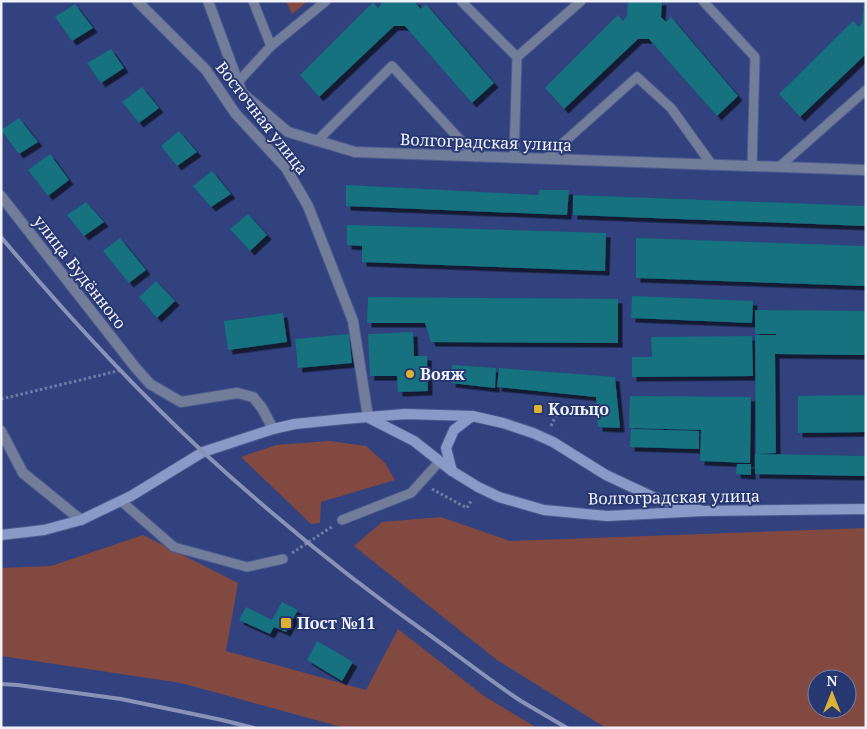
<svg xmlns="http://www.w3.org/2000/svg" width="867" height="729" viewBox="0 0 867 729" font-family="'Noto Serif',serif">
  <defs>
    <filter id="shadow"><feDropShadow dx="4.5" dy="4.5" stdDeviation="0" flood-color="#0009"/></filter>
  </defs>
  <rect width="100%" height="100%" fill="#31427e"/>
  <g fill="#824940" fill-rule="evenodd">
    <polygon points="286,1 308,1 292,14"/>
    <polygon points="330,441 366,446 385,463 395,480 321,502 320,523 311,524 241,457 276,445"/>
    <path d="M 441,517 L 510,541 L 866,528 L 866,728 L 606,728 L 497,660 L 354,546 L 382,522 ZM 817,679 L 847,679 L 847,709 L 817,709 Z"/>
    <polygon points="143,535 238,583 226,651 366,690 398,629 484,696 537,728 345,728 181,683 1,656 1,568 51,566"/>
  </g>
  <g fill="#12727f" filter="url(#shadow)">
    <polygon points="382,1 416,1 416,4 421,9 426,4 494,83 472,103 405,26 394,26 319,97 300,75 373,2 378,8 382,3"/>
    <polygon points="628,1 662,1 661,17 666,22 671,17 738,96 717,116 649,39 638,39 564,109 545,88 618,15 623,21 627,16"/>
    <polygon points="864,1 866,1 866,54 800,117 779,94 853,21 859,27 862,23"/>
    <polygon points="75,4 93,28 72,41 55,17"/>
    <polygon points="111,49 124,68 101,83 87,63"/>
    <polygon points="142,87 159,108 139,123 122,102"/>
    <polygon points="19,118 38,142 19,154 1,130"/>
    <polygon points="179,131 197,152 177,166 161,146"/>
    <polygon points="50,154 69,180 48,196 28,170"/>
    <polygon points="212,171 231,194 211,207 193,186"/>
    <polygon points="346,185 538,195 540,190 569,190 567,215 346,206"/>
    <polygon points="573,195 866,206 866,226 573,215"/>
    <polygon points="86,202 104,222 84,236 67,215"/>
    <polygon points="248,214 267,235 250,251 230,229"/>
    <polygon points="347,225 606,233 605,271 362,262 362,246 347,245"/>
    <polygon points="120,238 146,270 129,283 103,251"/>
    <polygon points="636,238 866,246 866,286 636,278"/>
    <polygon points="156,281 175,301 157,318 139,297"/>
    <polygon points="632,296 753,301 752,323 631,318"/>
    <polygon points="368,297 618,299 618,343 431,342 425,323 367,323"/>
    <polygon points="755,310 866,311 866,355 775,354 776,453 756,454 755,335 776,335 776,334 755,334"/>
    <polygon points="283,313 287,342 228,350 224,321"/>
    <polygon points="413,332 414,356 427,356 428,391 398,392 397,376 370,376 368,334"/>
    <polygon points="349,334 352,363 298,368 295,339"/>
    <polygon points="752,336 753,376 632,377 632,357 652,357 651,337"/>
    <polygon points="452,365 496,368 495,388 451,383"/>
    <polygon points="499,368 615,377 620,428 598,427 596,397 497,387"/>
    <polygon points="866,395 866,432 798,433 798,396"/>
    <polygon points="630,396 751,397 750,463 700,461 701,430 629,428"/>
    <polygon points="631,429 699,431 699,449 630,447"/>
    <polygon points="755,454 866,456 866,476 755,474"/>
    <polygon points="737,464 751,464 751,475 736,474"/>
    <polygon points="282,602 298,610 286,632 274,627 270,634 239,620 246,607 272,620"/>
    <polygon points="317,641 353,662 342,681 307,660"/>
  </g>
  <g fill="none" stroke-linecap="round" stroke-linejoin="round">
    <g stroke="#4c5b8f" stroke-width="11">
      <g id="lane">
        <polyline points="461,1 517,57 514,158"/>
        <polyline points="703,1 755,57 752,166"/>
        <polyline points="271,46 326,1"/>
        <polyline points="517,57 581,1"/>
        <polyline points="238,82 271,46 253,1"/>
        <polyline points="317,141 392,66 476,157"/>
        <polyline points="545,159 637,77 671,108 712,165"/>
        <polyline points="779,167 866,90"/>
        <polyline points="121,501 174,547 247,567 283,559"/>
        <polyline points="342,520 411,493 440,461"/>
      </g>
    </g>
    <g stroke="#4c5b8f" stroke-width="12">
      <g id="street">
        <polyline points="137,1 206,70 235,113 286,168 308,206 353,321 368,417"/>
        <polyline points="208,1 242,93 288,132 355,152 866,170"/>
        <polyline points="1,196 135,367 150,384 181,402 237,393 253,397 262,408 273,429"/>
        <polyline points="1,431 23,473 81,520"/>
      </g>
    </g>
    <g stroke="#4c5b8f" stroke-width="12">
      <g id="secondary">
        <polyline points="369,418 414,441 452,471 478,487 499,497 544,510 607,516 703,511 866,509"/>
        <polyline points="452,471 446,448 454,430 472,416"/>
        <polyline points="1,535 44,530 81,520 131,496 203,452 273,429 295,424 344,419 405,414 472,416 503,423 533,433 553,442 606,475 653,497 703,511"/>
      </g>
    </g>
    <g stroke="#6f7ca6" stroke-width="3" stroke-dasharray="2.5 2.5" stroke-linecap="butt">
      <polyline points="1,399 122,370"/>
      <polyline points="551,426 559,409"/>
      <polyline points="432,489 467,508 472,499"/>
      <polyline points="292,553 333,526"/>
    </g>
    <use href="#lane" stroke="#727d9a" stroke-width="9"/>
    <use href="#street" stroke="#727d9a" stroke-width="10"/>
    <use href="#secondary" stroke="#899ac8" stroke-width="10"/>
    <g stroke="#8893b7" stroke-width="4">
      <path d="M 1,237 C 64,312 131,385 203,452 C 276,519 354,582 435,639 C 464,660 492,682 521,701 C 536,710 552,719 567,728"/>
      <polyline points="1,684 18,685 121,699 222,720 254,728"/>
    </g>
  </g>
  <g fill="#dcb233" stroke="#273772" stroke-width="2">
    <circle cx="410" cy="374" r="5"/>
    <rect x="533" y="404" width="10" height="10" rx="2.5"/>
    <rect x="280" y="617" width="12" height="12" rx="2.5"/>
  </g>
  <g text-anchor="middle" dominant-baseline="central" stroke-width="4" stroke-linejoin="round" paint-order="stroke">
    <g font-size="16" fill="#eff2f9" stroke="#273772">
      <text transform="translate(262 118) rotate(52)">Восточная улица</text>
      <text transform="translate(486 142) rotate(2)">Волгоградская улица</text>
      <text transform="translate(80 272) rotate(52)">улица Будённого</text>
      <text transform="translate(674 497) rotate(-1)">Волгоградская улица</text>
    </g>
    <g font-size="16" font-weight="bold" fill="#eff2f9" stroke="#273772" text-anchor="start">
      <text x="420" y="374">Вояж</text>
      <text x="548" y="409">Кольцо</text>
      <text x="297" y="623">Пост №11</text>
    </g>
  </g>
  <rect width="867" height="729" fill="none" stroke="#eff2f9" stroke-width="5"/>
  <g transform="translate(832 694)"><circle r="24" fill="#273772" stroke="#7782a8"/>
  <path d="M0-4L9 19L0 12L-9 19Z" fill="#dcb233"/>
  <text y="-8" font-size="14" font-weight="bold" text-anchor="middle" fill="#eff2f9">N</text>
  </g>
</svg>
